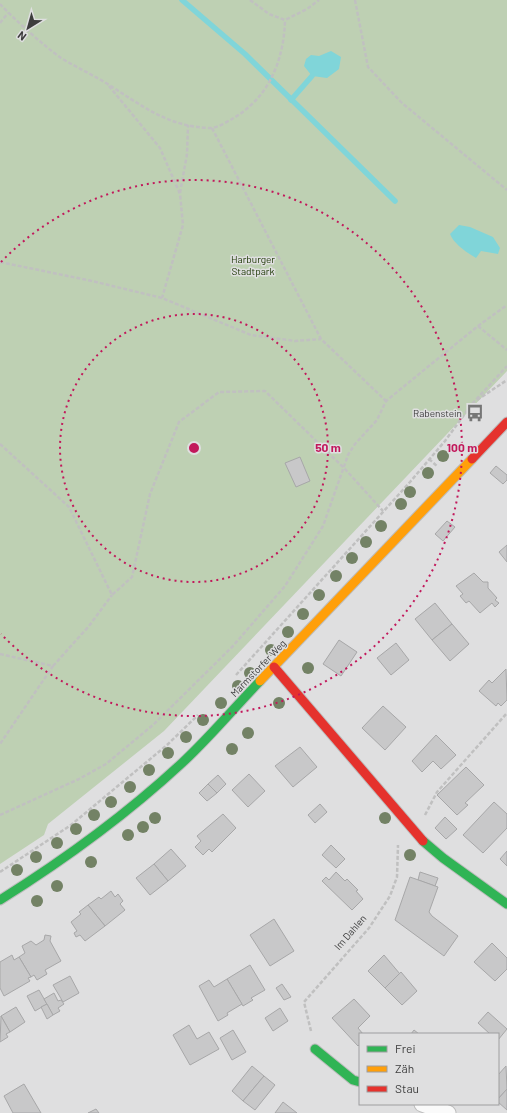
<svg xmlns="http://www.w3.org/2000/svg" width="507" height="1113" viewBox="0 0 507 1113" font-family="Barlow,sans-serif">
  <rect width="100%" height="100%" fill="#dfdfe0"/>
  <polygon fill="#bed0b3" points="0,0 507,0 507,371 164,731 48,824 44,835 0,864"/>
  <g fill="#80d5d9">
    <polygon points="331,51 341,57 339,69 327,78 312,76 304,66 306,59 311,55 319,56"/>
    <path d="M 459,225 L 470,227 L 493,237 L 500,248 L 498,254 L 481,251 L 476,258 C 466,252 454,244 450,234 Z"/>
  </g>
  <g fill="none" stroke-linecap="round" stroke-linejoin="round">
    <g stroke="#80d5d9" stroke-width="5.5">
      <polyline points="182,0 245,54 395,201"/>
      <polyline points="291,100 312,76"/>
    </g>
  </g>
  <g fill="#c8c8c9" stroke="#a7a7a8">
    <polygon points="300,457 310,481 296,487 285,463"/>
    <polygon points="496,466 507,475 507,480 503,484 490,473"/>
    <polygon points="447,521 455,527 443,541 435,534"/>
    <polygon points="507,545 507,562 499,552"/>
    <polygon points="474,573 483,582 488,582 488,588 497,598 495,600 499,603 495,607 492,603 480,613 469,601 466,603 460,596 463,594 456,586"/>
    <polygon points="435,603 452,624 432,640 415,619"/>
    <polygon points="452,624 469,644 450,661 432,640"/>
    <polygon points="339,640 357,652 341,676 323,664"/>
    <polygon points="396,643 409,660 391,675 377,658"/>
    <polygon points="506,669 507,700 501,706 498,703 496,706 479,691 489,680 492,683"/>
    <polygon points="383,706 406,727 385,750 362,728"/>
    <polygon points="436,735 456,755 441,769 433,761 422,772 412,761"/>
    <polygon points="300,747 317,767 293,787 275,766"/>
    <polygon points="466,767 484,785 465,803 468,805 457,815 437,795"/>
    <polygon points="249,774 265,791 248,807 232,790"/>
    <polygon points="218,775 226,784 217,793 208,784"/>
    <polygon points="208,784 217,793 207,801 199,793"/>
    <polygon points="494,802 507,814 507,828 483,853 463,835"/>
    <polygon points="320,804 327,812 315,823 308,815"/>
    <polygon points="223,814 236,828 212,852 209,849 203,855 195,847 201,841 197,836"/>
    <polygon points="445,817 457,829 446,839 435,828"/>
    <polygon points="331,845 345,859 336,868 322,855"/>
    <polygon points="171,849 186,866 168,881 154,864"/>
    <polygon points="507,851 507,866 500,859"/>
    <polygon points="154,864 168,881 150,895 136,878"/>
    <polygon points="336,872 345,881 347,879 358,890 356,891 363,899 352,910 322,881 326,877 329,880"/>
    <polygon points="420,872 438,878 435,886 418,880"/>
    <polygon points="410,877 438,887 429,912 432,916 458,936 444,956 395,920"/>
    <polygon points="111,891 115,897 118,894 123,901 120,904 125,910 105,926 88,905 99,897 101,899"/>
    <polygon points="88,905 105,926 85,941 80,935 76,937 74,933 77,931 71,922 81,914 79,912"/>
    <polygon points="274,919 294,951 270,966 250,935"/>
    <polygon points="45,935 51,936 50,941 61,961 45,970 47,974 37,980 34,975 31,977 19,957 25,953 22,946 31,941 36,945 44,940"/>
    <polygon points="492,943 507,958 507,969 495,981 474,962"/>
    <polygon points="12,955 14,960 19,957 31,977 28,978 30,981 4,996 0,988 0,962"/>
    <polygon points="384,955 400,974 385,988 368,971"/>
    <polygon points="250,965 265,990 251,998 253,1000 243,1006 227,979"/>
    <polygon points="401,972 417,991 402,1005 385,988"/>
    <polygon points="70,976 79,993 63,1002 53,985"/>
    <polygon points="227,979 242,1004 227,1013 228,1015 218,1021 199,986 209,980 214,987"/>
    <polygon points="282,984 291,997 284,1000 276,988"/>
    <polygon points="39,990 47,1004 35,1011 27,996"/>
    <polygon points="54,993 58,1001 61,1000 64,1004 58,1008 60,1011 53,1015 44,999"/>
    <polygon points="354,999 370,1016 358,1028 363,1034 360,1034 360,1044 358,1046 332,1018"/>
    <polygon points="47,1004 53,1015 47,1019 41,1007"/>
    <polygon points="16,1007 25,1022 10,1032 1,1016"/>
    <polygon points="280,1008 288,1021 273,1031 265,1018"/>
    <polygon points="488,1012 507,1029 498,1040 498,1034 490,1034 478,1023"/>
    <polygon points="1,1016 10,1032 6,1034 8,1037 0,1042"/>
    <polygon points="189,1025 197,1039 209,1032 219,1049 190,1065 173,1035"/>
    <polygon points="233,1030 246,1052 232,1060 220,1038"/>
    <polygon points="414,1030 419,1034 411,1034"/>
    <polygon points="252,1066 264,1076 243,1101 232,1091"/>
    <polygon points="506,1066 507,1089 498,1099 498,1075"/>
    <polygon points="264,1076 275,1085 255,1110 243,1101"/>
    <polygon points="24,1084 41,1113 13,1113 4,1096"/>
    <polygon points="507,1089 507,1110 498,1102 498,1099"/>
    <polygon points="283,1102 297,1113 275,1113"/>
    <polygon points="96,1109 99,1113 88,1113"/>
  </g>
  <g fill="none" stroke-linecap="round" stroke-linejoin="round">
    <g stroke="#bdbdbd" stroke-width="17">
      <polyline id="street" points="422,1104 448,1113"/>
    </g>
    <g stroke="#bdbdbd" stroke-width="11">
      <g id="fast">
        <polyline points="423,841 443,858 507,904"/>
        <path d="M 0,900 C 64,860 127,814 182,763 C 210,737 234,708 260,681"/>
        <polyline points="315,1049 353,1080 360,1082"/>
      </g>
    </g>
    <g stroke="#bdbdbd" stroke-width="11">
      <polyline id="slow" points="260,681 472,459"/>
    </g>
    <g stroke="#bdbdbd" stroke-width="11">
      <g id="jam">
        <polyline points="472,459 507,422"/>
        <polyline points="274,667 423,841"/>
      </g>
    </g>
    <g stroke="#c0c0c0" stroke-width="2.5" stroke-dasharray="4 2" stroke-linecap="butt">
      <polyline points="250,0 269,14 285,20 307,9 319,0"/>
      <polyline points="355,0 368,67 402,103 507,190"/>
      <path d="M 0,4 C 14,19 44,46 61,58 C 76,67 91,74 106,83 C 140,104 167,127 210,128 C 218,128 226,122 232,119 C 269,98 284,60 285,20"/>
      <polyline points="0,23 8,13"/>
      <polyline points="109,86 160,148 180,194 183,225 162,298"/>
      <polyline points="212,128 321,339 386,401"/>
      <polyline points="180,193 187,154 188,125"/>
      <polyline points="0,262 92,281 162,298 251,335 295,341 321,339"/>
      <polyline points="478,326 507,350"/>
      <polyline points="477,400 507,380"/>
      <polyline points="0,444 69,507 112,595 132,577 150,494 179,422 219,392 265,391 345,469 383,511"/>
      <polyline points="429,459 438,467"/>
      <polyline points="0,654 53,666 0,744"/>
      <polyline points="53,666 89,626 112,595"/>
      <polyline points="236,675 410,482 445,441 472,404 507,366"/>
      <polyline points="0,815 79,779 106,764 153,725 233,646 285,586 323,526 348,455 355,444 377,420 386,401 478,326 507,305"/>
      <polyline points="425,815 437,792 507,713"/>
      <polyline points="0,872 71,825 167,745 198,715"/>
      <polyline points="311,1031 304,1002 369,928 390,896 397,877 398,845"/>
    </g>
    <use href="#street" stroke="#fafafa" stroke-width="15"/>
    <use href="#fast" stroke="#30b455" stroke-width="9"/>
    <use href="#slow" stroke="#ff9f0a" stroke-width="9"/>
    <use href="#jam" stroke="#e5322d" stroke-width="9"/>
  </g>
  <g fill="#738265">
    <circle cx="443" cy="456" r="6"/>
    <circle cx="428" cy="473" r="6"/>
    <circle cx="410" cy="492" r="6"/>
    <circle cx="401" cy="504" r="6"/>
    <circle cx="381" cy="526" r="6"/>
    <circle cx="366" cy="542" r="6"/>
    <circle cx="352" cy="558" r="6"/>
    <circle cx="336" cy="576" r="6"/>
    <circle cx="319" cy="595" r="6"/>
    <circle cx="303" cy="614" r="6"/>
    <circle cx="288" cy="632" r="6"/>
    <circle cx="271" cy="650" r="6"/>
    <circle cx="308" cy="668" r="6"/>
    <circle cx="250" cy="673" r="6"/>
    <circle cx="238" cy="686" r="6"/>
    <circle cx="221" cy="703" r="6"/>
    <circle cx="279" cy="703" r="6"/>
    <circle cx="203" cy="720" r="6"/>
    <circle cx="248" cy="733" r="6"/>
    <circle cx="186" cy="737" r="6"/>
    <circle cx="232" cy="749" r="6"/>
    <circle cx="168" cy="753" r="6"/>
    <circle cx="149" cy="770" r="6"/>
    <circle cx="130" cy="787" r="6"/>
    <circle cx="111" cy="802" r="6"/>
    <circle cx="94" cy="815" r="6"/>
    <circle cx="155" cy="818" r="6"/>
    <circle cx="385" cy="818" r="6"/>
    <circle cx="143" cy="827" r="6"/>
    <circle cx="76" cy="829" r="6"/>
    <circle cx="128" cy="835" r="6"/>
    <circle cx="57" cy="843" r="6"/>
    <circle cx="410" cy="855" r="6"/>
    <circle cx="36" cy="857" r="6"/>
    <circle cx="91" cy="862" r="6"/>
    <circle cx="17" cy="870" r="6"/>
    <circle cx="57" cy="886" r="6"/>
    <circle cx="37" cy="901" r="6"/>
  </g>
  <g fill="none" stroke="#c2185b" stroke-width="2" stroke-dasharray="2 4">
    <circle cx="194" cy="448" r="134"/>
    <path d="M1 262A268 268 0 1 1 1 634"/>
  </g>
  <defs>
    <g id="bus-bare" transform="scale(1.38)"><path d="M-5-6H5V4H4V6H2V4H-2V6H-4V4H-5ZM-3.5-4V0h7V-4ZM-3.5 1.2v1.5H-2V1.2ZM2 1.2v1.5H3.5V1.2Z" fill="#767676" stroke="#dfdfe0" stroke-width="2.5" paint-order="stroke"/></g>
  </defs>
  <g fill-rule="evenodd">
    <use href="#bus-bare" x="475" y="413"/>
  </g>
  <g text-anchor="middle" dominant-baseline="central" stroke-width="3" stroke-linejoin="round" paint-order="stroke">
    <g font-size="10" fill="#1a3501" stroke="#dfdfe0">
      <text x="253" y="259">Harburger<tspan x="253" dy="12">Stadtpark</tspan></text>
    </g>
    <g font-size="10" fill="#3d3d3d" stroke="#dfdfe0" text-anchor="end">
      <text x="462" y="413">Rabenstein</text>
    </g>
    <g font-size="10" fill="#3d3d3d" stroke="#dfdfe0">
      <text transform="translate(258 668) rotate(-46)">Marmstorfer Weg</text>
      <text transform="translate(350 932) rotate(-49)">Im Dahlen</text>
    </g>
  </g>
  <circle cx="194" cy="448" r="6" fill="#c2185b" stroke="#dfdfe0" stroke-width="2"/>
  <g font-size="12" text-anchor="middle" font-weight="bold" fill="#c2185b" stroke="#dfdfe0" stroke-width="3" stroke-linejoin="round" paint-order="stroke">
    <text x="328" y="452">50 m</text>
    <text x="462" y="452">100 m</text>
  </g>
  <rect x="359" y="1033" width="140" height="72" fill="#dfdfe0" stroke="#9e9e9f"/>
  <rect x="367" y="1046" width="20" height="6" fill="#30b455" stroke="#9e9e9f"/>
  <text x="395" y="1053" font-size="12" fill="#3d3d3d">Frei</text>
  <rect x="367" y="1066" width="20" height="6" fill="#ff9f0a" stroke="#9e9e9f"/>
  <text x="395" y="1073" font-size="12" fill="#3d3d3d">Zäh</text>
  <rect x="367" y="1086" width="20" height="6" fill="#e5322d" stroke="#9e9e9f"/>
  <text x="395" y="1093" font-size="12" fill="#3d3d3d">Stau</text>
  <g transform="translate(28 28) rotate(217)" stroke="#dfdfe0" stroke-width="3" paint-order="stroke">
  <path d="M0-3L7 15L0 10L-7 15Z" fill="#3d3d3d"/>
  <text y="-6" font-size="11" font-weight="bold" text-anchor="middle" fill="#3d3d3d">N</text>
  </g>
</svg>
